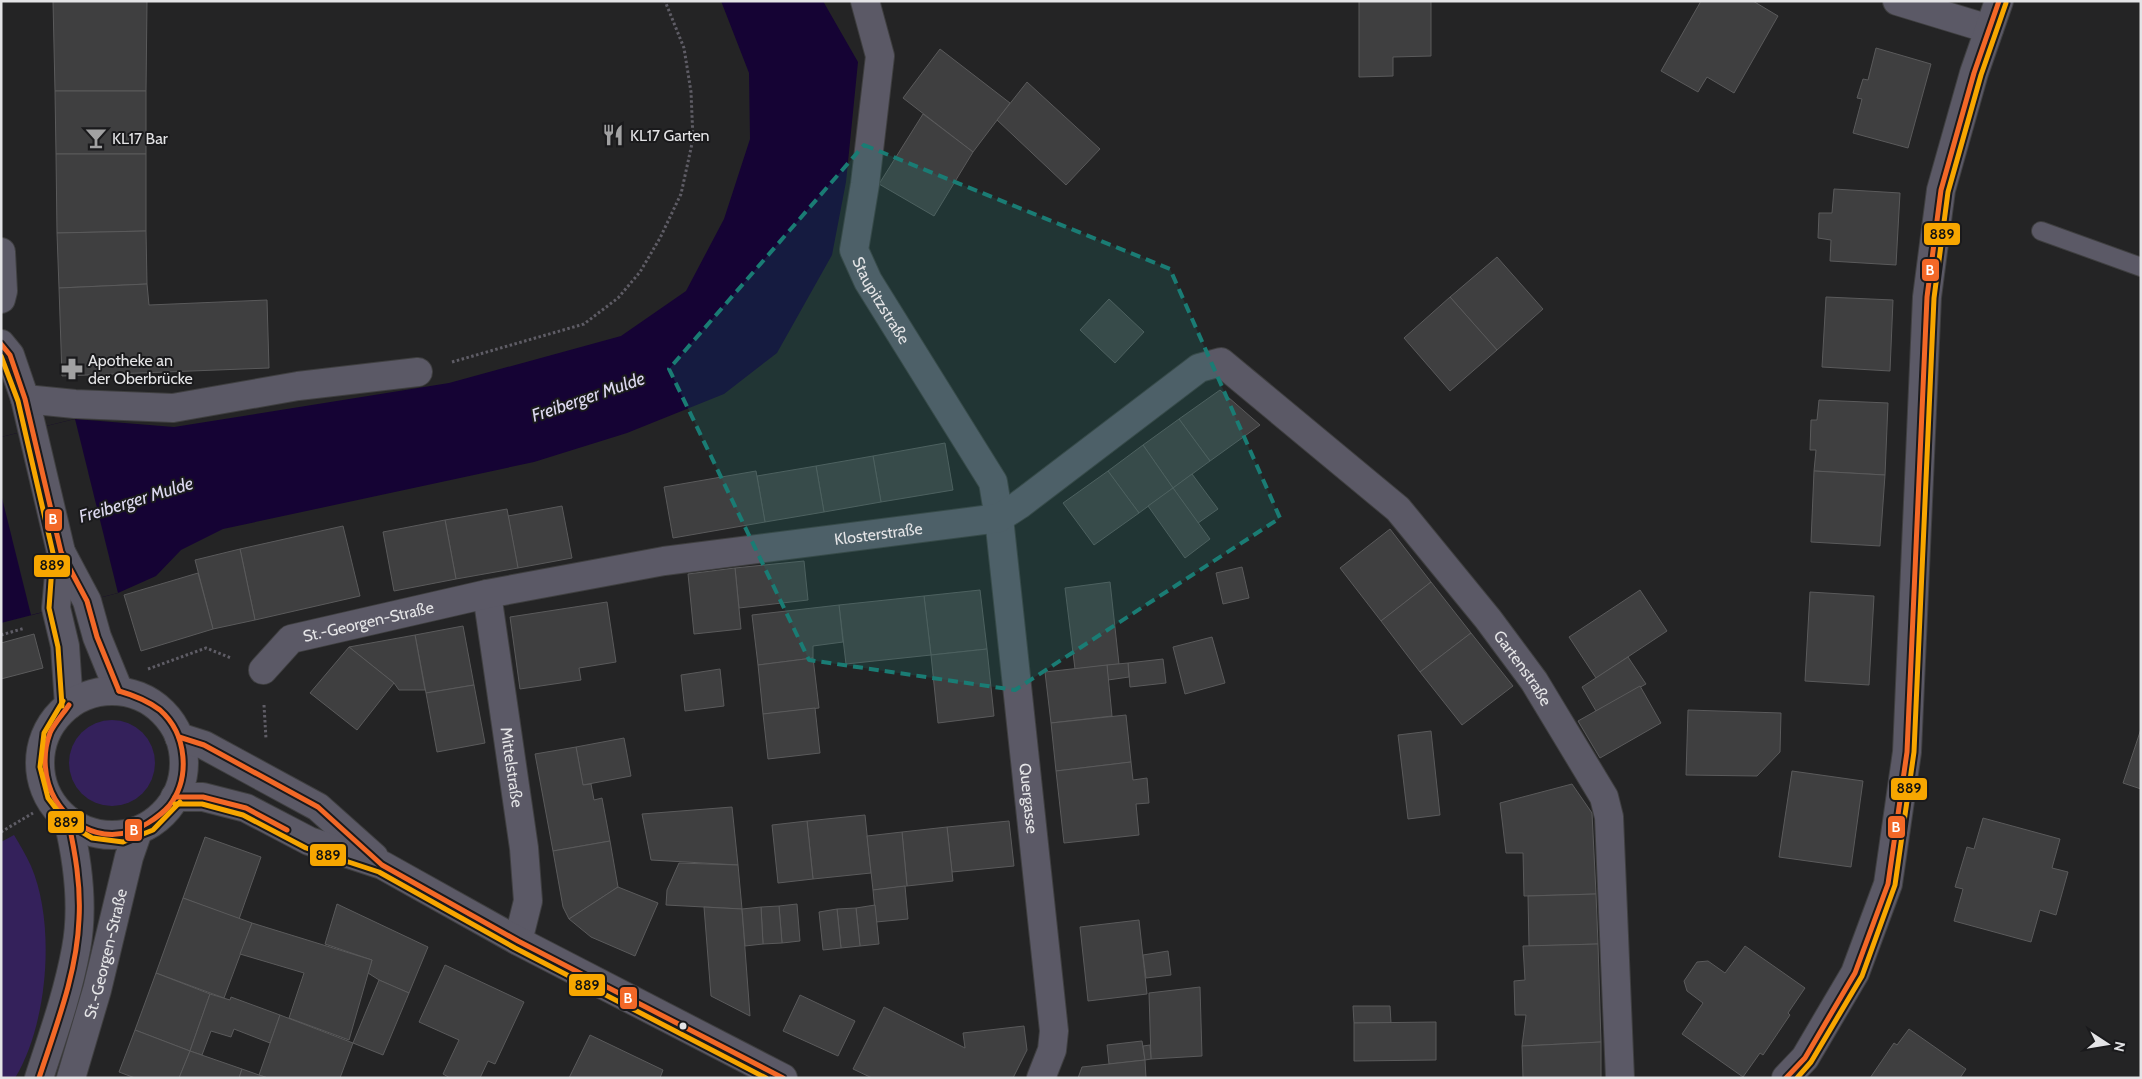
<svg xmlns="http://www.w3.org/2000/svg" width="2142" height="1079" viewBox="0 0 2142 1079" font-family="Cabin,sans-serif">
  <rect width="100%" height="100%" fill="#242425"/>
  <g fill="#34215b">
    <circle cx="112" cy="763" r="43"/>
    <path d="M 14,835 C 20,845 26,855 31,866 C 56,924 48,1024 15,1078 L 1,1078 L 1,842 Z"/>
  </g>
  <polygon fill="#150334" points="721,1 823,1 858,62 846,182 832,255 777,353 724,394 627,433 534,462 223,529 181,550 156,576 118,593 1,623 1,437 75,419 174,427 449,383 621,336 686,291 724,219 750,139 749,73"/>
  <polygon fill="#242425" points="75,419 118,593 31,615 1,494 1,437"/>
  <g fill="#3f3f40" stroke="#5a5a5b">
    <polygon points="53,1 147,1 146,91 55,91"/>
    <polygon points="1359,1 1431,1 1431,56 1393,57 1393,76 1359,77"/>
    <polygon points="1701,1 1753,1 1778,16 1734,93 1707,77 1698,92 1661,71"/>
    <polygon points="1876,48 1931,64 1908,148 1853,133 1862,99 1857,98 1863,79 1868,80"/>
    <polygon points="940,49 1010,103 973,152 903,98"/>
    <polygon points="1027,82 1100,149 1066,185 997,120"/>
    <polygon points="55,91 146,91 146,154 56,154"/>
    <polygon points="923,114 973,152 934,216 879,184"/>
    <polygon points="56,154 146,154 146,231 57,233"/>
    <polygon points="1834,189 1900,193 1896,265 1830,261 1831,240 1818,238 1819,213 1832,213"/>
    <polygon points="146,231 147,284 59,288 57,233"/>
    <polygon points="1497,257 1543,309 1497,350 1450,297"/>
    <polygon points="147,284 149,305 267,300 269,368 62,376 59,288"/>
    <polygon points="1450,297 1497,350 1450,391 1404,338"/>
    <polygon points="1826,297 1893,300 1890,371 1822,367"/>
    <polygon points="1109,299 1144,332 1115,363 1080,330"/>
    <polygon points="1220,390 1260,425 1210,461 1179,419"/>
    <polygon points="1819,400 1888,403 1885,475 1814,471 1816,450 1810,450 1811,420 1817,420"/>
    <polygon points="1179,419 1210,461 1173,488 1143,445"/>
    <polygon points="945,443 953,490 881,502 873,456"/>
    <polygon points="1143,445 1173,488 1139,513 1108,471"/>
    <polygon points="873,456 881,502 824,512 816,466"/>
    <polygon points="816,466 824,512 765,522 757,476"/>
    <polygon points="756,471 765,522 673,538 664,487"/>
    <polygon points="1108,471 1139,513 1094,545 1063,503"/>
    <polygon points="1814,471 1885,475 1880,546 1811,542"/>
    <polygon points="1192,474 1218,509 1198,523 1173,488"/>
    <polygon points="1173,488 1210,539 1185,558 1148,506"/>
    <polygon points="562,506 572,558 518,568 508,516"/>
    <polygon points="507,509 518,568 456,579 445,520"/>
    <polygon points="445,520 456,579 394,591 383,532"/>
    <polygon points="343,526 360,596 255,620 240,549"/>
    <polygon points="1390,529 1431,582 1381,621 1340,568"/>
    <polygon points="240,549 255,620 213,629 195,560"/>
    <polygon points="804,561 808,600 739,608 735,568"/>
    <polygon points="1242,567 1249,598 1223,604 1216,573"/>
    <polygon points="735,568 741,629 694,634 688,574"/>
    <polygon points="198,573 213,629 141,651 124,595"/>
    <polygon points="1110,582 1119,664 1075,669 1065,588"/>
    <polygon points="1431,582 1471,633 1420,672 1381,621"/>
    <polygon points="980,590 987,649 931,655 924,596"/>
    <polygon points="1640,590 1667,631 1596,678 1569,637"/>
    <polygon points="1810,592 1874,596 1869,685 1805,681"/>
    <polygon points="924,596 931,655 846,664 839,605"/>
    <polygon points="607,602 616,662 579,668 581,680 520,689 510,617"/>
    <polygon points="839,605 843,642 813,646 813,658 758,665 752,615"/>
    <polygon points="463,626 474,685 426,693 415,635"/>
    <polygon points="1471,633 1513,686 1462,725 1420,672"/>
    <polygon points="34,634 43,668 1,679 1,643"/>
    <polygon points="415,635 425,690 399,690 394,683 349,647"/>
    <polygon points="1212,637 1225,683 1185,694 1173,647"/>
    <polygon points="349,647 394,683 357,730 310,693"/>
    <polygon points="987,649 994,716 938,723 931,655"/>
    <polygon points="1628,657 1646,684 1596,711 1582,687"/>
    <polygon points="813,658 819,708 763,714 758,665"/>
    <polygon points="1163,659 1166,683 1130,687 1128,663"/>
    <polygon points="1128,663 1129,677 1108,680 1107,665"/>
    <polygon points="1107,665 1112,716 1051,723 1045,672"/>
    <polygon points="720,669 724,706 685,711 681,675"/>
    <polygon points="474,685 485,743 437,752 426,693"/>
    <polygon points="1640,686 1661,723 1600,758 1578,721"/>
    <polygon points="815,708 820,753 768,759 763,714"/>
    <polygon points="1688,710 1781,713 1780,752 1757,776 1686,775"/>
    <polygon points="1126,715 1131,762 1056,771 1051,723"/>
    <polygon points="2141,729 2141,789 2123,783"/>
    <polygon points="1431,731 1440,815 1408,819 1398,735"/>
    <polygon points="624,738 631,776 583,785 576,747"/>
    <polygon points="576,747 583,785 591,784 594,800 602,798 610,841 553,851 535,754"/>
    <polygon points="1131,762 1133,780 1147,778 1149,803 1136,804 1139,835 1064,843 1056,771"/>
    <polygon points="1792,771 1863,781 1851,867 1779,857"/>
    <polygon points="1572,784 1592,813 1596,894 1524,896 1523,853 1506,853 1500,803"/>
    <polygon points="732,807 738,865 651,860 642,814"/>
    <polygon points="865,815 871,873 813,879 807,821"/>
    <polygon points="1983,818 2060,839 2052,868 2068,872 2056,915 2040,910 2031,942 1954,921 1963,889 1955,887 1967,847 1974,849"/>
    <polygon points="807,821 813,879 778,883 772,825"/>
    <polygon points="1009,821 1014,866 952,872 947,827"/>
    <polygon points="947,827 953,881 907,886 902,832"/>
    <polygon points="902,832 907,886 873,890 867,836"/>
    <polygon points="205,837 261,857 239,919 183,898"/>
    <polygon points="610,841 618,887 569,919 563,907 553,851"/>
    <polygon points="679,863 738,865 742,909 666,905 667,890"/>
    <polygon points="905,886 908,919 876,922 873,890"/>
    <polygon points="618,887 658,903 635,956 591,937 569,919"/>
    <polygon points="1596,894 1598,944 1529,946 1528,896"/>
    <polygon points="183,898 252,923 224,998 156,973"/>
    <polygon points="337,904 428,947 409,993 379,980 368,973 372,960 325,944"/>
    <polygon points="797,904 800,941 782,943 779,906"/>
    <polygon points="875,905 879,944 860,946 856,908"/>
    <polygon points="779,906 782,943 763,944 761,907"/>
    <polygon points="704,907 742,909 750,1016 711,996"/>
    <polygon points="761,907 763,944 745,946 742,909"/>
    <polygon points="856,908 860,946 841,948 837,909"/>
    <polygon points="837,909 841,948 823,950 819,912"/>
    <polygon points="1139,920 1147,994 1088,1001 1080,927"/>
    <polygon points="252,923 372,960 349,1040 289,1018 304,973 240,954"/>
    <polygon points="1598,944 1601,1042 1522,1046 1526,1015 1515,1015 1514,981 1525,980 1523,946"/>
    <polygon points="1745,946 1805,988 1788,1013 1790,1015 1763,1055 1760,1053 1743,1077 1682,1034 1703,1003 1687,991 1684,981 1697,962 1708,961 1725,973"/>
    <polygon points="1168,951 1171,975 1146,978 1143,955"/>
    <polygon points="445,965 524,1002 495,1064 488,1061 480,1078 450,1078 443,1074 459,1040 419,1022"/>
    <polygon points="156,973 210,994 190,1051 135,1030"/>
    <polygon points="379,980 409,993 383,1055 353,1043"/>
    <polygon points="1200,987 1202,1056 1151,1059 1149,993"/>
    <polygon points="210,994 230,1000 231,997 280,1015 270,1043 234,1029 231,1037 211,1031 202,1055 190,1051"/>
    <polygon points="800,995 855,1021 838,1056 783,1031"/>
    <polygon points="1353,1006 1390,1006 1391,1023 1354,1023"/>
    <polygon points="884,1007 965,1048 963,1033 1024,1026 1027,1050 1013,1078 872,1078 853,1069"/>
    <polygon points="280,1015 353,1043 340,1078 268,1078 259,1075"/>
    <polygon points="1436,1022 1436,1060 1354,1061 1354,1023"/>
    <polygon points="1909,1029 1966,1069 1960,1078 1870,1078 1894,1043 1897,1045"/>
    <polygon points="135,1030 190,1051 179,1078 135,1078 119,1072"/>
    <polygon points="590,1035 663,1070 660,1078 569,1078"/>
    <polygon points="1142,1041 1145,1060 1109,1064 1107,1045"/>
    <polygon points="1601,1042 1601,1078 1523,1078 1522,1046"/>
    <polygon points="1150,1045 1151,1059 1145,1060 1143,1046"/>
    <polygon points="190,1051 242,1069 239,1078 179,1078"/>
    <polygon points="1145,1060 1146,1078 1078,1078 1082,1067"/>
    <polygon points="242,1069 259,1075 268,1078 239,1078"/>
  </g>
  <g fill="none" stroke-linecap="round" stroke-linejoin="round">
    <g stroke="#3f3f40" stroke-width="20">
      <polyline id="service" points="2041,231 2141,267"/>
    </g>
    <g stroke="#3f3f40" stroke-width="30">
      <g id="minor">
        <path id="s1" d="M 865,1 L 880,56 L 865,184 L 854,250 L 868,281 L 993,482 L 999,518 L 1054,1031 L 1052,1050 L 1041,1078"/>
        <polyline points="1897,1 1989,29"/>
        <polyline points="1,252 3,291 1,299"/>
        <polyline points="1,344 10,355 25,399 61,552 87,601 97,637 119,691"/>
        <polyline points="25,399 75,404 173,408 298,386 418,372"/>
        <polyline points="61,552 56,608 65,646 69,705"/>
        <path id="s2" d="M 487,594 L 524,848 L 528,901 L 518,941"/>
        <path id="s3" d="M 263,670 L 291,639 L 487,594 L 664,561 L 999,518 L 1019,505 L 1199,368 L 1221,362 L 1398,509 L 1488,619 L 1534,681 L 1604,797 L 1609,817 L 1620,1078"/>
      </g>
    </g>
    <g stroke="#3f3f40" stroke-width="30">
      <g id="primary">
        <circle cx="112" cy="763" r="72"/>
        <polyline points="179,737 204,745 318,807 374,857"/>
        <polyline points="175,797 203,797 246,808 309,841 382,865 518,941 783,1078"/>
        <path d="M 39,1078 C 53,1035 68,993 76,949 C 84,907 78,862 68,820"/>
        <path id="s4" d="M 71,1078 L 97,990 L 129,857 L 138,831"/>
        <polyline points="1786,1078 1805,1058 1855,973 1888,884 1907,752 1927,297 1941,190 1974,73 1999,1"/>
      </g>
    </g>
    <g stroke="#5f5d66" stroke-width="3" stroke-dasharray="2.5 2.5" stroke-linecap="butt">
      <polyline points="452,362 584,324 618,298 640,272 660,238 681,194 693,139 691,92 684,48 665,1"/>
      <polyline points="1,635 25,628"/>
      <polyline points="148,669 206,648 231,658"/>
      <polyline points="264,705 266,739"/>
      <polyline points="1,832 33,813"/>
    </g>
    <use href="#service" stroke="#5b5966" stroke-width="18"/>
    <use href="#minor" stroke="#5b5966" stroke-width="28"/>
    <use href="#primary" stroke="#5b5966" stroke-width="28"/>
    <g stroke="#1a1a1c" stroke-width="9">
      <g id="bus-1">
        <polyline points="1,344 10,355 25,399 61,552 87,601 97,637 119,691"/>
        <path d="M 69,705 C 63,714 54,724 50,733 C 42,754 44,780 55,799 C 76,834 114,845 148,823 C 156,818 163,813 169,806 C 191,778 187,734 160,710 C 148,701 133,695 119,691"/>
        <polyline points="179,737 204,745 318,807 382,865 518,941 783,1078"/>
        <polyline points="175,797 203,797 246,808 287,830"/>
        <path d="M 39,1078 C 56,1026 77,973 79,919 C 81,885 75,852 68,820"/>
        <polyline points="1786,1078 1805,1058 1855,973 1888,884 1907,752 1927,297 1941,190 1974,73 1999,1"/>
      </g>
    </g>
    <g stroke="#1a1a1c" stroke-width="9">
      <g id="bus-2">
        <polyline points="1,356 18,401 53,553 49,608 58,647 62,706"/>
        <polyline points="63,701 44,733 40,767 48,798 67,823 92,838 123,842 153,830 180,802"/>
        <polyline points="175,804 202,804 243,815 306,848 379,872 515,948 766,1078"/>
        <polyline points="1797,1078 1811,1062 1862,976 1895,885 1914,752 1934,298 1948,192 1981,75 2006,3"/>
      </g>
    </g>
    <use href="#bus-1" stroke="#f36827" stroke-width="5"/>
    <use href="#bus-2" stroke="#f7a600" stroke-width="5"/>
  </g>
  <path fill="#1a7c74" fill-opacity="0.2" stroke="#1a7c74" stroke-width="4" stroke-dasharray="10 6" stroke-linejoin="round" d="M 864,145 L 1170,269 L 1280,518 L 1015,690 L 809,660 L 669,369 Z"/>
  <defs>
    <g id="restaurant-bare" transform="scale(1.725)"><path d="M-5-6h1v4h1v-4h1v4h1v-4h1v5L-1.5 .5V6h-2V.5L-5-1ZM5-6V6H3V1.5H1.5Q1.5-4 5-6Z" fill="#a1a1a2" stroke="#1a1a1c" stroke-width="2.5" paint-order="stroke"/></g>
    <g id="bar-bare" transform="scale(1.725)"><path d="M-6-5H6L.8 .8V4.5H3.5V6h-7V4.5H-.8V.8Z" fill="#a1a1a2" stroke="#1a1a1c" stroke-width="2.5" paint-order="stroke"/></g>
    <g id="pharmacy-bare" transform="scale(1.725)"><path d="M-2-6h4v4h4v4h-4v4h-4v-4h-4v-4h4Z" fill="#a1a1a2" stroke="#1a1a1c" stroke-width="2.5" paint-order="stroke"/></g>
  </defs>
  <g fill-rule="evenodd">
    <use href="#restaurant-bare" x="613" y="135"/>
    <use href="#bar-bare" x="96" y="138"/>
    <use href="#pharmacy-bare" x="72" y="369"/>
  </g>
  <circle fill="#e4e4e6" stroke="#1a1a1c" stroke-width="2" cx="683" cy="1026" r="4.5"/>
  <g text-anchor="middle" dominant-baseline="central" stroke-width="4" stroke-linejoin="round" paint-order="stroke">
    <g font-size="16" fill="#e4e4e6" stroke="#1a1a1c" text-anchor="start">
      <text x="630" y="135">KL17 Garten</text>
      <text x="112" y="138">KL17 Bar</text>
      <text x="88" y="360">Apotheke an<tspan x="88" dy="18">der Oberbrücke</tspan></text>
    </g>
    <g font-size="16" fill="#e4e4e6" stroke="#1a1a1c">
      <text stroke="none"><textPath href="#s1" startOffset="310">Staupitzstraße</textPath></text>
      <text stroke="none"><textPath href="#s3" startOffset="639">Klosterstraße</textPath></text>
      <text stroke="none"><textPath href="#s3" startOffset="121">St.-Georgen-Straße</textPath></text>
      <text stroke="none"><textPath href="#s3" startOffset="1466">Gartenstraße</textPath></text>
      <text stroke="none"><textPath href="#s2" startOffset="175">Mittelstraße</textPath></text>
      <text stroke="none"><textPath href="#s1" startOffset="842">Quergasse</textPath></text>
      <text stroke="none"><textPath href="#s4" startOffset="129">St.-Georgen-Straße</textPath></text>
    </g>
    <g font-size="18" font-style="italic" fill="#dcd8ef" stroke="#1a1a1c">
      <text transform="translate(588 397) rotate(-19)">Freiberger Mulde</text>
      <text transform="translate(136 500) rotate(-17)">Freiberger Mulde</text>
    </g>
  </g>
  <g stroke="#1a1a1c" stroke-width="2">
    <rect x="1923" y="222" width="38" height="24" rx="5" fill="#f7a600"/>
    <rect x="1921" y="258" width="19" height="24" rx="5" fill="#f36827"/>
    <rect x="44" y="508" width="19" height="24" rx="5" fill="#f36827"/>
    <rect x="33" y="554" width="38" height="24" rx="5" fill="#f7a600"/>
    <rect x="1890" y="777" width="38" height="24" rx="5" fill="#f7a600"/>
    <rect x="47" y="810" width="38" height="24" rx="5" fill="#f7a600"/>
    <rect x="1887" y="815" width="19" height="24" rx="5" fill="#f36827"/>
    <rect x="124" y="818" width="19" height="24" rx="5" fill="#f36827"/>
    <rect x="309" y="843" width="38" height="24" rx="5" fill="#f7a600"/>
    <rect x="568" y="973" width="38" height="24" rx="5" fill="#f7a600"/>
    <rect x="619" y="986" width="19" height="24" rx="5" fill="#f36827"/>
  </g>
  <g font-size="14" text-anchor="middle" font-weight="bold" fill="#fff">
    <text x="1930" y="275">B</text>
    <text x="53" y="524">B</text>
    <text x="1896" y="832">B</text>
    <text x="134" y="835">B</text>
    <text x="628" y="1003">B</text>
  </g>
  <g font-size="14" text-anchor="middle" font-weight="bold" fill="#111">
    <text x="1942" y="239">889</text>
    <text x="52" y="570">889</text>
    <text x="1909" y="793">889</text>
    <text x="66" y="827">889</text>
    <text x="328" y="860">889</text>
    <text x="587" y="990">889</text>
  </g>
  <rect width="2142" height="1079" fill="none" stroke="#e4e4e6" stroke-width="5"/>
  <g transform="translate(2107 1044) rotate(102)" stroke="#1a1a1c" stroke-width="4" paint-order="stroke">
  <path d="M0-4L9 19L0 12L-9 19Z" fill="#e4e4e6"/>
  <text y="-8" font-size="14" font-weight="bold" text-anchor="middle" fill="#e4e4e6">N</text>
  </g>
</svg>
